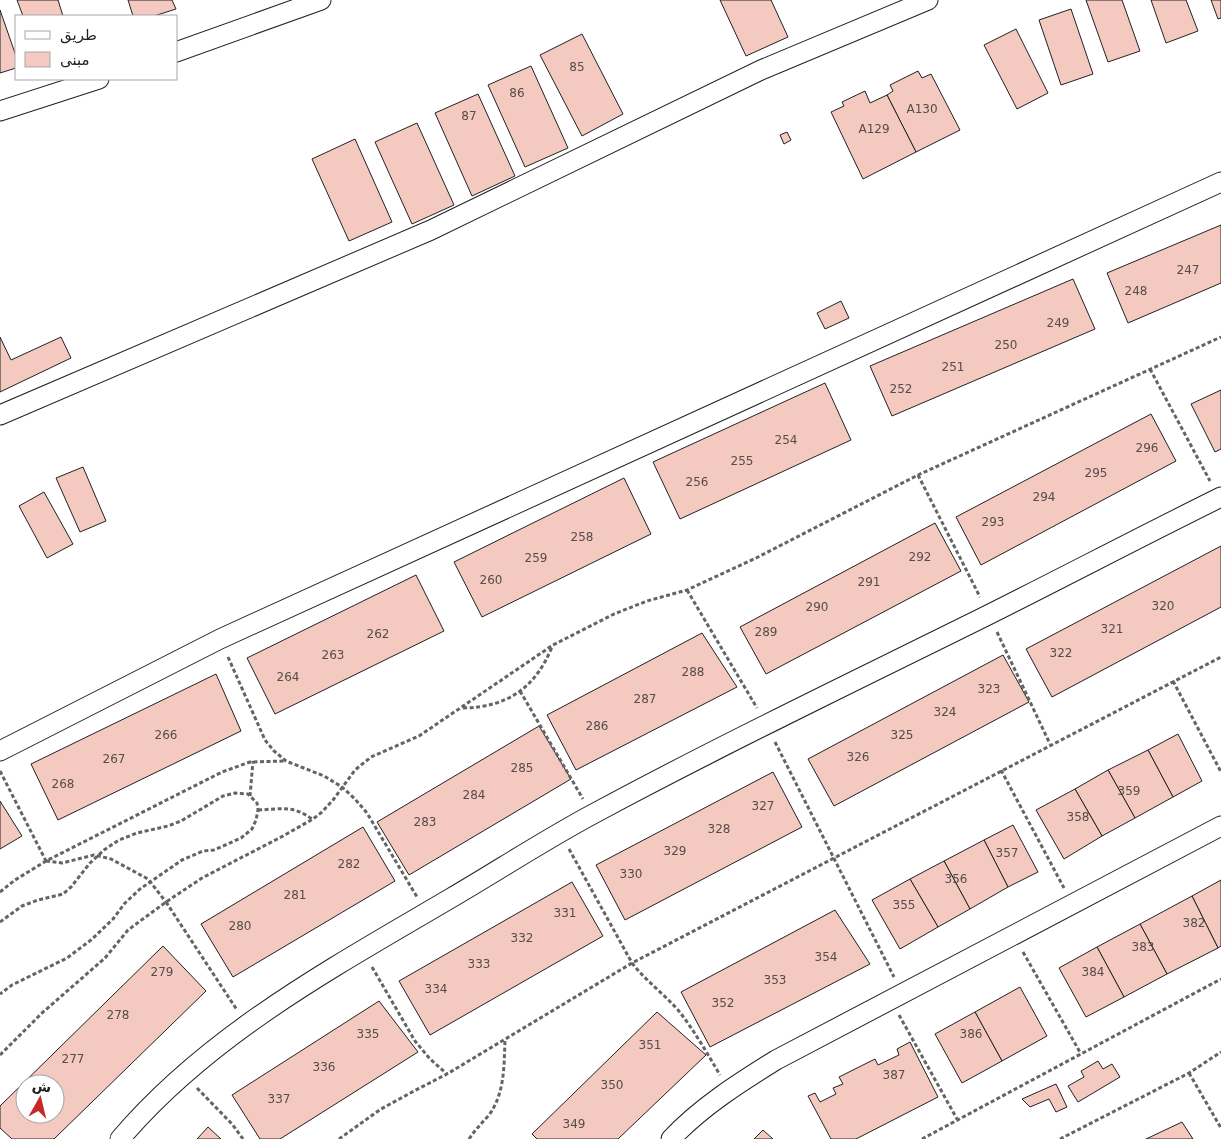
<svg xmlns="http://www.w3.org/2000/svg" width="1221" height="1139" viewBox="0 0 1221 1139" font-family="'DejaVu Sans',Vazirmatn,sans-serif">
  <rect width="100%" height="100%" fill="#fff"/>
  <g fill="#f3c9c0" stroke="#222" fill-rule="evenodd">
    <polygon points="17,0 58,0 63,16 23,16"/>
    <polygon points="128,0 172,0 176,9 154,16 133,16"/>
    <polygon points="720,0 771,0 788,37 746,56"/>
    <polygon points="1086,0 1122,0 1140,51 1108,62"/>
    <polygon points="1151,0 1186,0 1198,31 1166,43"/>
    <polygon points="1211,0 1221,0 1221,18 1218,19"/>
    <polygon points="1071,9 1093,74 1061,85 1039,20"/>
    <polygon points="0,10 16,56 16,68 0,73"/>
    <polygon points="1016,29 1048,93 1017,109 984,45"/>
    <polygon points="582,34 623,114 582,136 540,55"/>
    <polygon points="531,66 568,148 525,167 488,85"/>
    <polygon points="918,71 922,78 931,74 960,130 916,152 887,95 893,91 890,85"/>
    <polygon points="865,91 870,103 887,95 916,152 863,179 831,112 844,106 842,102"/>
    <polygon points="478,94 515,176 472,196 435,113"/>
    <polygon points="417,123 454,205 412,224 375,142"/>
    <polygon points="787,132 791,140 784,144 780,135"/>
    <polygon points="355,139 392,222 349,241 312,159"/>
    <polygon points="1221,225 1221,283 1128,323 1107,273"/>
    <polygon points="1073,279 1095,329 892,416 870,366"/>
    <polygon points="841,301 849,318 825,329 817,313"/>
    <polygon points="0,337 11,360 61,337 71,358 0,392"/>
    <polygon points="825,383 851,440 680,519 653,462"/>
    <polygon points="1221,390 1221,449 1215,452 1191,404"/>
    <polygon points="1151,414 1176,461 981,565 956,517"/>
    <polygon points="83,467 106,521 80,532 56,478"/>
    <polygon points="624,478 651,534 482,617 454,562"/>
    <polygon points="44,492 73,544 47,558 19,506"/>
    <polygon points="935,523 961,571 766,674 740,627"/>
    <polygon points="1221,546 1221,607 1052,697 1026,649"/>
    <polygon points="416,575 444,631 275,714 247,658"/>
    <polygon points="702,633 737,687 576,770 547,715"/>
    <polygon points="1003,655 1029,702 834,806 808,759"/>
    <polygon points="216,674 241,731 58,820 31,764"/>
    <polygon points="539,726 571,779 409,875 377,822"/>
    <polygon points="1178,734 1202,781 1173,797 1148,750"/>
    <polygon points="1148,750 1173,797 1135,818 1108,770"/>
    <polygon points="1108,770 1135,818 1102,836 1075,789"/>
    <polygon points="773,772 802,827 625,920 596,865"/>
    <polygon points="1075,789 1102,836 1064,859 1036,810"/>
    <polygon points="0,801 22,836 0,849"/>
    <polygon points="1013,825 1038,872 1008,887 984,840"/>
    <polygon points="363,827 395,881 233,977 201,924"/>
    <polygon points="984,840 1008,887 970,909 944,861"/>
    <polygon points="944,861 970,909 938,927 910,879"/>
    <polygon points="910,879 938,927 900,949 872,900"/>
    <polygon points="1221,880 1221,946 1218,948 1192,896"/>
    <polygon points="572,882 603,936 430,1035 399,981"/>
    <polygon points="1192,896 1218,948 1167,974 1140,924"/>
    <polygon points="835,910 870,964 710,1047 681,992"/>
    <polygon points="1140,924 1167,974 1124,997 1097,947"/>
    <path d="M 163,946 L 206,991 L 54,1139 L 12,1139 L 0,1128 L 0,1106 ZM 25,1084 L 55,1084 L 55,1114 L 25,1114 Z"/>
    <polygon points="1097,947 1124,997 1086,1017 1059,968"/>
    <polygon points="1020,987 1047,1036 1002,1061 975,1012"/>
    <polygon points="379,1001 418,1052 280,1139 260,1139 232,1095"/>
    <polygon points="657,1012 706,1055 618,1139 537,1139 532,1134"/>
    <polygon points="975,1012 1002,1061 962,1083 935,1034"/>
    <polygon points="910,1042 938,1097 856,1139 831,1139 808,1096 815,1093 820,1102 836,1094 833,1088 843,1084 839,1077 875,1059 878,1065 899,1055 897,1049"/>
    <polygon points="1098,1061 1103,1069 1112,1064 1120,1077 1078,1102 1068,1086 1084,1077 1081,1071"/>
    <polygon points="1056,1084 1067,1107 1056,1112 1049,1099 1030,1107 1022,1099"/>
    <polygon points="1182,1122 1193,1139 1146,1139"/>
    <polygon points="208,1127 221,1139 197,1139"/>
    <polygon points="763,1130 773,1139 754,1139"/>
  </g>
  <g fill="none" stroke-linecap="round" stroke-linejoin="round">
    <g stroke="#222" stroke-width="21">
      <g id="street">
        <polyline points="176,52 321,0"/>
        <polyline points="0,111 99,79"/>
        <polyline points="0,415 431,230 761,70 928,0"/>
        <polyline points="0,751 220,639 1221,182"/>
        <path d="M 120,1139 C 209,1034 334,967 451,898 C 499,870 546,839 595,813 C 723,744 855,681 986,616 C 1064,577 1142,536 1221,497"/>
        <path d="M 671,1139 C 701,1107 739,1083 776,1060 L 1221,826"/>
      </g>
    </g>
    <g stroke="#646464" stroke-width="3" stroke-dasharray="4 2.5" stroke-linecap="butt">
      <polyline points="1150,369 1210,481"/>
      <polyline points="918,475 980,597"/>
      <polyline points="687,590 757,708"/>
      <polyline points="997,632 1050,744"/>
      <polyline points="228,657 265,740 274,751 286,761 324,776 342,787 355,799 367,813 417,897"/>
      <polyline points="1173,681 1221,772"/>
      <polyline points="520,691 583,799"/>
      <path d="M 463,708 C 508,707 535,688 552,647"/>
      <polyline points="775,742 894,977"/>
      <polyline points="1001,770 1064,888"/>
      <polyline points="0,771 46,861"/>
      <polyline points="250,796 253,761"/>
      <path d="M 258,810 C 281,809 293,805 312,819"/>
      <path d="M 569,849 L 632,963 C 646,981 663,993 678,1010 C 694,1030 707,1053 720,1075"/>
      <polyline points="0,892 15,880 46,861 222,772 250,762 285,761"/>
      <polyline points="166,902 237,1010"/>
      <polyline points="0,922 22,906 38,900 63,894 71,887 90,863 104,850 119,840 137,833 168,826 181,821 223,796 235,793 248,794 257,803 258,810 256,820 252,829 241,838 214,850 203,851 182,860 140,889 125,903 113,919 91,940 67,958 12,985 0,994"/>
      <polyline points="1023,952 1081,1054"/>
      <polyline points="372,967 415,1041 430,1059 447,1074"/>
      <polyline points="899,1015 957,1119"/>
      <polyline points="0,1055 42,1013 105,958 128,930 166,902 202,878 283,836 313,819 322,812 333,800 355,770 371,757 419,736 553,645 614,614 647,601 687,590 758,557 918,475 1221,337"/>
      <polyline points="1189,1073 1221,1128"/>
      <polyline points="197,1088 232,1124 243,1139"/>
      <polyline points="339,1139 381,1109 414,1091 447,1074 632,963 1221,657"/>
      <path d="M 469,1139 C 475,1130 482,1123 489,1115 C 505,1093 504,1065 505,1040"/>
      <polyline points="922,1139 1221,979"/>
      <polyline points="1060,1139 1189,1073 1221,1052"/>
    </g>
    <use href="#street" stroke="#fff" stroke-width="19"/>
    <polyline stroke="#646464" stroke-width="3" stroke-dasharray="4 2.5" stroke-linecap="butt" points="46,861 62,863 94,855 111,859 148,879 166,902"/>
  </g>
  <g text-anchor="middle" dominant-baseline="central" stroke-width="4" stroke-linejoin="round" paint-order="stroke">
    <g font-size="12" fill="#564c4a">
      <text x="577" y="67">85</text>
      <text x="517" y="93">86</text>
      <text x="922" y="109">A130</text>
      <text x="469" y="116">87</text>
      <text x="874" y="129">A129</text>
      <text x="1188" y="270">247</text>
      <text x="1136" y="291">248</text>
      <text x="1058" y="323">249</text>
      <text x="1006" y="345">250</text>
      <text x="953" y="367">251</text>
      <text x="901" y="389">252</text>
      <text x="786" y="440">254</text>
      <text x="1147" y="448">296</text>
      <text x="742" y="461">255</text>
      <text x="1096" y="473">295</text>
      <text x="697" y="482">256</text>
      <text x="1044" y="497">294</text>
      <text x="993" y="522">293</text>
      <text x="582" y="537">258</text>
      <text x="920" y="557">292</text>
      <text x="536" y="558">259</text>
      <text x="491" y="580">260</text>
      <text x="869" y="582">291</text>
      <text x="1163" y="606">320</text>
      <text x="817" y="607">290</text>
      <text x="1112" y="629">321</text>
      <text x="766" y="632">289</text>
      <text x="378" y="634">262</text>
      <text x="1061" y="653">322</text>
      <text x="333" y="655">263</text>
      <text x="693" y="672">288</text>
      <text x="288" y="677">264</text>
      <text x="989" y="689">323</text>
      <text x="645" y="699">287</text>
      <text x="945" y="712">324</text>
      <text x="597" y="726">286</text>
      <text x="166" y="735">266</text>
      <text x="902" y="735">325</text>
      <text x="858" y="757">326</text>
      <text x="114" y="759">267</text>
      <text x="522" y="768">285</text>
      <text x="63" y="784">268</text>
      <text x="1129" y="791">359</text>
      <text x="474" y="795">284</text>
      <text x="763" y="806">327</text>
      <text x="1078" y="817">358</text>
      <text x="425" y="822">283</text>
      <text x="719" y="829">328</text>
      <text x="675" y="851">329</text>
      <text x="1007" y="853">357</text>
      <text x="349" y="864">282</text>
      <text x="631" y="874">330</text>
      <text x="956" y="879">356</text>
      <text x="295" y="895">281</text>
      <text x="904" y="905">355</text>
      <text x="565" y="913">331</text>
      <text x="1194" y="923">382</text>
      <text x="240" y="926">280</text>
      <text x="522" y="938">332</text>
      <text x="1143" y="947">383</text>
      <text x="826" y="957">354</text>
      <text x="479" y="964">333</text>
      <text x="162" y="972">279</text>
      <text x="1093" y="972">384</text>
      <text x="775" y="980">353</text>
      <text x="436" y="989">334</text>
      <text x="723" y="1003">352</text>
      <text x="118" y="1015">278</text>
      <text x="368" y="1034">335</text>
      <text x="971" y="1034">386</text>
      <text x="650" y="1045">351</text>
      <text x="73" y="1059">277</text>
      <text x="324" y="1067">336</text>
      <text x="894" y="1075">387</text>
      <text x="612" y="1085">350</text>
      <text x="279" y="1099">337</text>
      <text x="574" y="1124">349</text>
    </g>
  </g>
  <rect x="15" y="15" width="162" height="65" fill="#ffffff" stroke="#a7a7a7"/>
  <rect x="25" y="31" width="25" height="8" fill="#ffffff" stroke="#a7a7a7"/>
  <text x="60" y="40" font-size="15" fill="#222222">طريق</text>
  <rect x="25" y="52" width="25" height="15" fill="#f3c9c0" stroke="#a7a7a7"/>
  <text x="60" y="65" font-size="15" fill="#222222">مبنى</text>
  <g transform="translate(40 1099) rotate(8)"><circle r="24" fill="#ffffff" stroke="#a7a7a7"/>
  <path d="M0-4L9 19L0 12L-9 19Z" fill="#c62828"/>
  <text y="-8" font-size="14" font-weight="bold" text-anchor="middle" fill="#222222">ش</text>
  </g>
</svg>
